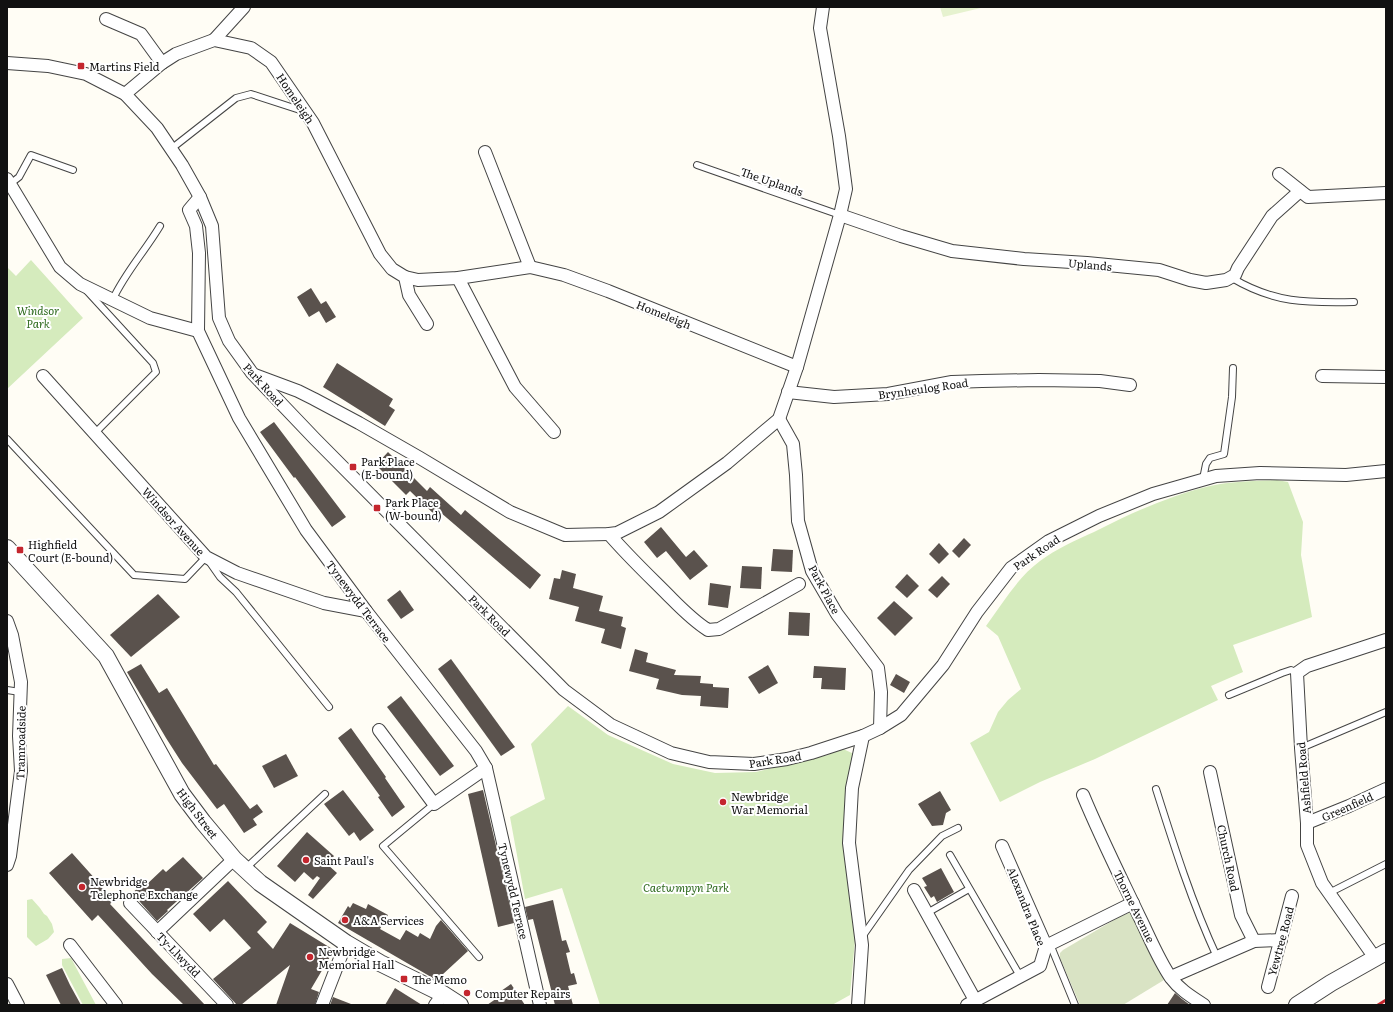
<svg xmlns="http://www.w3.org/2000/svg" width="1393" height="1012" viewBox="0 0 1393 1012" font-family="Literata,serif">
  <rect width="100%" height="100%" fill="#fffdf5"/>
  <g fill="#d5ebbd">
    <polygon points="31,260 83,318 7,389 7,267 16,276"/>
    <path d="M 1277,480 L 1288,482 L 1303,522 L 1301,555 L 1312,617 L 1233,645 L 1243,672 L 1211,686 L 1218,700 L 1095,759 L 1040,782 L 1000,802 L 970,743 L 989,732 L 998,712 L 1008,700 L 1021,689 L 998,636 L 986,626 C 1002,604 1018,577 1040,561 C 1056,549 1076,540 1094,532 C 1131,513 1169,496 1210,486 C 1232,481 1255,481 1277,480 Z"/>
    <polygon points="568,706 608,735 673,764 715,773 756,772 828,755 841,748 854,754 851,892 855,940 850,995 832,1005 600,1005 562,888 525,899 510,817 545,799 531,744"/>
    <polygon points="32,899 40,908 44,914 47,916 52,924 54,932 48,939 36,946 27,937 27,900"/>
    <polygon points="71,958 96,1005 83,1005 62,965 62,959"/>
  </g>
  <polygon fill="#d9e3c4" points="1131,912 1139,925 1164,980 1123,1005 1080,1005 1060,958 1060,953 1063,950 1119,917"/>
  <polygon fill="#e6f2cf" points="940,7 985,7 943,17"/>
  <g fill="#5a524d">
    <polygon points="311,288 321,304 326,301 336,317 326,323 319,311 309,317 297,297"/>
    <polygon points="337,363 393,399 389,406 395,410 385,426 323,387"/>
    <polygon points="274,422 346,517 332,527 295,477 294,478 260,432"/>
    <polygon points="388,452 427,491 430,487 461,515 465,510 541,575 530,589 440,512 436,516 410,491 406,495 376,465"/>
    <polygon points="661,527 686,557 694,550 708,566 690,580 666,551 657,558 644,542"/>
    <polygon points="964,538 971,545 959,558 952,551"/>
    <polygon points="939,543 949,554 939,564 929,554"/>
    <polygon points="773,549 793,550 792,572 771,571"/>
    <polygon points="742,566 762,567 761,589 740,588"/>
    <polygon points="562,570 576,574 573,588 603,596 599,611 623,617 621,626 626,628 621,649 601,643 605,629 575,621 579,607 549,599 554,578 560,579"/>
    <polygon points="907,574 919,586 907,598 895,587"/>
    <polygon points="942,576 950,584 937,598 928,590"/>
    <polygon points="710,583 731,586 728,608 708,605"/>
    <polygon points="400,590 414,610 401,619 387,600"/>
    <polygon points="158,594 180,617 131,657 110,635"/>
    <polygon points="894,601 913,618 895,636 877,618"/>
    <polygon points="789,612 810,613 809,636 788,635"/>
    <polygon points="635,649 648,653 646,662 676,670 674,675 701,676 700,683 713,684 713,687 729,688 728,708 700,706 701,696 682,695 656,689 659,679 629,671"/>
    <polygon points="451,659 515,747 501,756 438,669"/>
    <polygon points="141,664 159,693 167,688 214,765 216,764 250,809 257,804 263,812 253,819 257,825 244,833 224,804 217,809 182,763 166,738 127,672"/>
    <polygon points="768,665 778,683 759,694 748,677"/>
    <polygon points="814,666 846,668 845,690 821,689 822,678 813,678"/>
    <polygon points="896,674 910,682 904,693 890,685"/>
    <polygon points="401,696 454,766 440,776 387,707"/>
    <polygon points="351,728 386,777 385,778 405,807 392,817 378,797 380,796 338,738"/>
    <polygon points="286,754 298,776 274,788 262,766"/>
    <polygon points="343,790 374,830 360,841 354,832 349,836 324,804"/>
    <polygon points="483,790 514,923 498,927 468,794"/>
    <polygon points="940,791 951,810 946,813 943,825 932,826 918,804"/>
    <polygon points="307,832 334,856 327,864 337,873 313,899 308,895 320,878 317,876 313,880 304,872 295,882 277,866"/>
    <polygon points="72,853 114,900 110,904 205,1005 184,1005 152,974 98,915 92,921 49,873"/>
    <polygon points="183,857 203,878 167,910 168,911 157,921 132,893 143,884 145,886 163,869 166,872"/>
    <polygon points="941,868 954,892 937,902 934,896 931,898 924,887 927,886 922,878"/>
    <polygon points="228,881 267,922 257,932 273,949 290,923 334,950 311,989 319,992 315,1005 276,1005 290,965 241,1005 237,1005 213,979 251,948 224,919 210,932 193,914"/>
    <polygon points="553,900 562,941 566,940 570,952 566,953 571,974 574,973 577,984 568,986 573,1005 555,1005 533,919 528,920 525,907"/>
    <polygon points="353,903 366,909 368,904 388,915 380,929 400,940 406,930 418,937 420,933 430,939 436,926 441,920 468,951 442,975 438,981 338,923 348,906 350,908"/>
    <polygon points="62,968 70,985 81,1005 61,1005 46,975"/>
    <polygon points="511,984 525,1005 487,1005 503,994 501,991"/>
    <polygon points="395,988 422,1005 385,1005"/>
    <polygon points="1175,993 1182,999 1190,1005 1167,1005"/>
    <polygon points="333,997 351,1004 350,1005 330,1005"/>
  </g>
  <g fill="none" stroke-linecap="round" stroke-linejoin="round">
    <g stroke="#444" stroke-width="8">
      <g id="service">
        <polyline points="171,149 236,98 251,94 303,111"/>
        <polyline points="697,165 840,215"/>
        <polyline points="10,184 19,177 31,155 73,170"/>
        <path d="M 1232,278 C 1274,303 1306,303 1354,302"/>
        <polyline points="87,291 153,363 156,372 95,433"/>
        <path d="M 113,299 C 125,273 145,251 160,226"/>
        <polyline points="7,439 134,575 185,579 206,557 220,577 236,592 329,707"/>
        <polyline points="1203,479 1206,464 1210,458 1224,454 1232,397 1233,368"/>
        <polyline points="7,690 20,692"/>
        <polyline points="1229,695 1282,673 1291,670 1297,673"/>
        <polyline points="1301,748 1386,712"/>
        <path d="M 1156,789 C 1174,846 1192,903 1217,957"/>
        <polyline points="434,804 383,846 479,957"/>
        <polyline points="950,855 1020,976"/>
        <polyline points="245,869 325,794"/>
        <polyline points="1329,893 1386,864"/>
        <polyline points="927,913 969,889"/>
        <polyline points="862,937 909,870 942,836 958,828"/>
        <polyline points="1050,944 1075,1005"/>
      </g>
    </g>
    <g stroke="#444" stroke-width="14">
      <g id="minor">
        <polyline points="106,19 141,34 162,63"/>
        <polyline points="214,40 244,7"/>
        <polyline points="7,63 48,66 86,74 125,94 157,128 182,165 200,197 212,226 219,318 229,341 252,373 315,439 564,690 611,725 671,753 709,762 754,764 787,759 811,753 863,736 880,728 901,715 943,665 977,612 1011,568 1049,541 1099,516 1153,494 1216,476 1260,473 1346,475 1386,471"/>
        <polyline points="125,94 162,63 176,54 214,40 251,48 271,62 313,123 380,254 392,269 405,277 409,295 427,324"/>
        <polyline points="485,152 530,267"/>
        <polyline points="1279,174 1308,197 1386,193"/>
        <polyline points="7,179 60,267 80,284 150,318 198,331"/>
        <polyline points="200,197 189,210 196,226 199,253 198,331 239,418 306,530 366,611 476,751 486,768 540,1005"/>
        <polyline points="840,215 901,236 952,251 1024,259 1087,263 1159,270 1190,280 1206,283 1226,280 1235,275 1238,268 1272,216 1300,191"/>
        <polyline points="405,277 418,280 458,278 530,267 564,275 608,291 797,367"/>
        <polyline points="458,278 515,387 554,432"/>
        <polyline points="255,375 298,391 314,399 359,423 420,458 510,512 565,535 609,534 617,533 659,512 727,463 779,419 797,367 840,215 846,189 839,136 820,28 823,7"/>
        <polyline points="43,376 206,557 237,573 324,603 366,611"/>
        <polyline points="1322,376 1386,377"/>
        <polyline points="788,392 834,397 888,394 952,382 982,381 1039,380 1100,381 1130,385"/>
        <polyline points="779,419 793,444 796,475 798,521 812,571 837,614 878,668 881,692 880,728"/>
        <path d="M 609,534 C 627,555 647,574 667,594 C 680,607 692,620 708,630 L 719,629 L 799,584"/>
        <polyline points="7,621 12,635 21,682 19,736 21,771 10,856 7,865"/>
        <polyline points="379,730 434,804 486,768"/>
        <polyline points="1210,772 1241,915 1254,941"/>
        <path d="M 1083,795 C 1100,836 1120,876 1139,916 C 1149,936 1158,959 1171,978 C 1180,990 1192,997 1204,1005"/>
        <polyline points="1307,823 1349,806 1386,789"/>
        <polyline points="914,890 975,1000"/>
        <polyline points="130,903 227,1005"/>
        <polyline points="157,932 234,859"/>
        <polyline points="70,945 116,1005"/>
        <polyline points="1046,946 1133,903"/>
        <polyline points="1375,958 1322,883 1307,845 1307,823 1301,748 1297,673 1307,666 1386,640"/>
        <polyline points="1171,977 1254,941 1281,940"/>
        <polyline points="7,984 18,1005"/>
        <polyline points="1268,987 1292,896"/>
        <polyline points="322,1005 346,943"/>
        <polyline points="435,1005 443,994"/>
        <polyline points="858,1005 862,945 849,843 852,788 863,736"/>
        <polyline points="967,1005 1040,966 1046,946 1002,846"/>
      </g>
    </g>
    <g stroke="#444" stroke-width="18">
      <g id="tertiary">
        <polyline points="7,548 106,656 182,794 203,822 234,859 260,883 346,943 380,963 443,994 460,1005"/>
        <polyline points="1297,1005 1331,983 1386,952"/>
      </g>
    </g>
    <use href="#service" stroke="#fff" stroke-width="6"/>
    <use href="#minor" stroke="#fff" stroke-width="12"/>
    <use href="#tertiary" stroke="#fff" stroke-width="16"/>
    <polyline stroke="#c4262e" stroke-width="3" points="1378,1005 1386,1000"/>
  </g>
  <g fill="#c4262e" stroke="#fff" stroke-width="1.5">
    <rect x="77" y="62" width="8" height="8" rx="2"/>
    <rect x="349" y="463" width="8" height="8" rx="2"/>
    <rect x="373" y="504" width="8" height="8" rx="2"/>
    <rect x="16" y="546" width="8" height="8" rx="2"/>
    <circle cx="723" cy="802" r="4"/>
    <circle cx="306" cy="860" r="4"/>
    <circle cx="82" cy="887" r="4"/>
    <circle cx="345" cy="920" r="4"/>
    <circle cx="310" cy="957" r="4"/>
    <rect x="400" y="975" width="8" height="8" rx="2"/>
    <circle cx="467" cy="993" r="4"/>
  </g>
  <g text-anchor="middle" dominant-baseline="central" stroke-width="4" stroke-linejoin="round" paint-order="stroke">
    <g font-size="11" fill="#111" stroke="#fff" text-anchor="start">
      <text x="89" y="66">Martins Field</text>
      <text x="361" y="461">Park Place<tspan x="361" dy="13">(E-bound)</tspan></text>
      <text x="385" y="502">Park Place<tspan x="385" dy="13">(W-bound)</tspan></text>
      <text x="28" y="544">Highfield<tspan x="28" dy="13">Court (E-bound)</tspan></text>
      <text x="731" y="796">Newbridge<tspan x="731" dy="13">War Memorial</tspan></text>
      <text x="314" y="860">Saint Paul's</text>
      <text x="90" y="881">Newbridge<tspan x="90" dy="13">Telephone Exchange</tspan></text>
      <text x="353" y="920">A&amp;A Services</text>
      <text x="318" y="951">Newbridge<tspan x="318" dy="13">Memorial Hall</tspan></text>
      <text x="412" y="979">The Memo</text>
      <text x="475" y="993">Computer Repairs</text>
    </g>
    <g font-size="11" fill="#111" stroke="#fff">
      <text transform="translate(296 98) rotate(56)">Homeleigh</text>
      <text transform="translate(772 181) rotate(19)">The Uplands</text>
      <text transform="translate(1090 264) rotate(5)">Uplands</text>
      <text transform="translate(664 314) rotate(22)">Homeleigh</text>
      <text transform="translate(264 384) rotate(48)">Park Road</text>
      <text transform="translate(923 388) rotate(-8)">Brynheulog Road</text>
      <text transform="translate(174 521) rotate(48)">Windsor Avenue</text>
      <text transform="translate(1036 552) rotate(-34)">Park Road</text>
      <text transform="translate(825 589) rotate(62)">Park Place</text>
      <text transform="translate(359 601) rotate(53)">Tynewydd Terrace</text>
      <text transform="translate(490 615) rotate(45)">Park Road</text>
      <text transform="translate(20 743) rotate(-89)">Tramroadside</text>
      <text transform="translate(775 759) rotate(-9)">Park Road</text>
      <text transform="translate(1303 778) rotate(-95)">Ashfield Road</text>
      <text transform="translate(1347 806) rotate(-24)">Greenfield</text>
      <text transform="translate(198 813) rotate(53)">High Street</text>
      <text transform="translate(1229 858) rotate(78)">Church Road</text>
      <text transform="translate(514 891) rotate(77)">Tynewydd Terrace</text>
      <text transform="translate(1027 906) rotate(68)">Alexandra Place</text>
      <text transform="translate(1135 906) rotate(64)">Thorne Avenue</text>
      <text transform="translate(1280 941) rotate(-75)">Yewtree Road</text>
      <text transform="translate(179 954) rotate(46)">Ty-Llwydd</text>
    </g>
    <g font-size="11" font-style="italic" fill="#2f6b1f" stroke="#fff">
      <text x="38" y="310">Windsor<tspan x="38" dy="13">Park</tspan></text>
      <text x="686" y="887">Caetwmpyn Park</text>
    </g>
  </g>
  <rect width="1393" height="1012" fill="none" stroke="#111111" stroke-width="16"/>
</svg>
